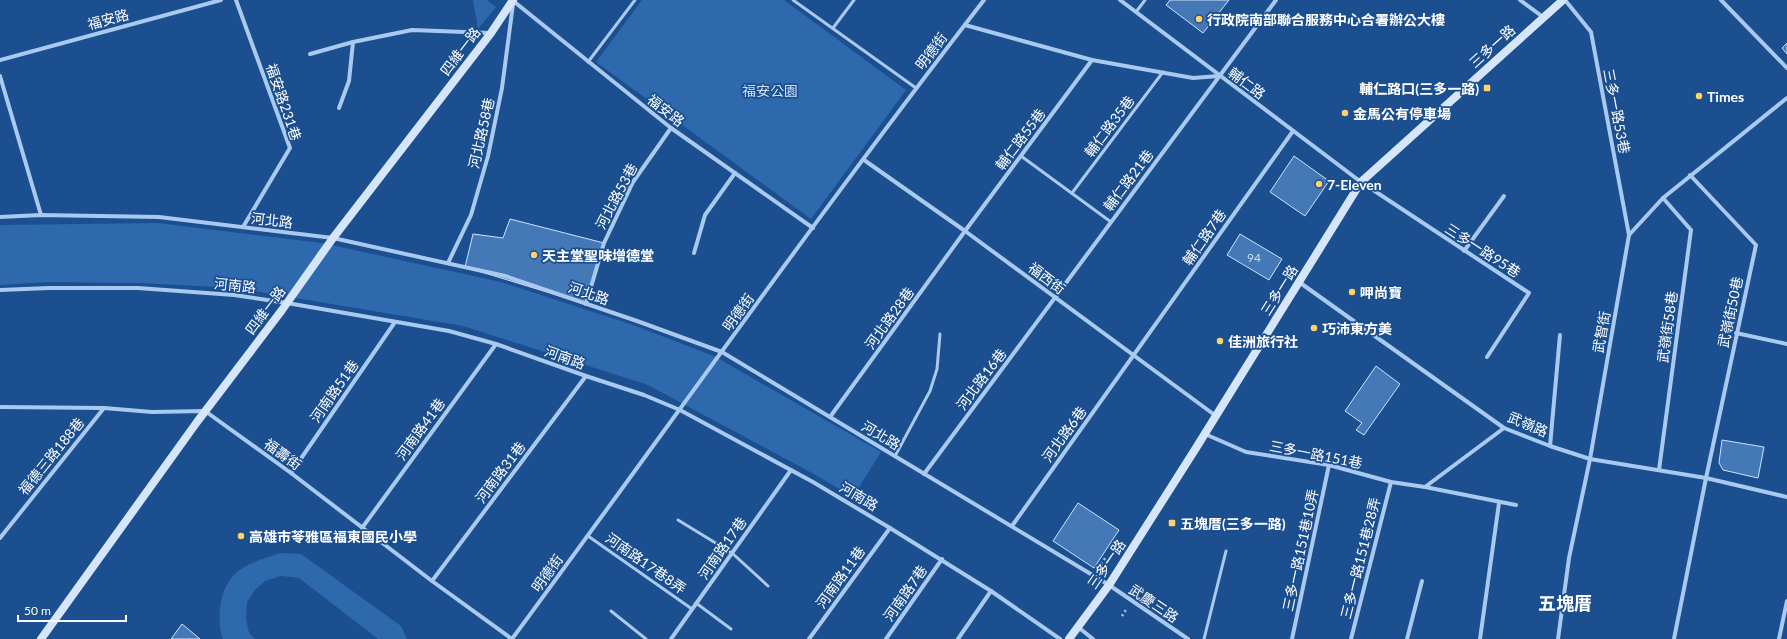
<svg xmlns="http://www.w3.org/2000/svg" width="1787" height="639" viewBox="0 0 1787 639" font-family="Lato,'Noto Sans TC',sans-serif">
  <rect width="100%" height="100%" fill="#1b4f8f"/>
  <g fill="#2e69ad">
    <polygon points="473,0 487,0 496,7 478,29"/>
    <polygon points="642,0 784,0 906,90 811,219 596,62"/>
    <polygon points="158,223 322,243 501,282 633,325 714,356 881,452 853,497 812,473 648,385 463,326 236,288 139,283 47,282 0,285 0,225"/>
    <path d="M 281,553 L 301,554 L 401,626 L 407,639 L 378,639 L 299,578 L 281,576 L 265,581 L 255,590 L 247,602 L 246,619 L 249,633 L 255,639 L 223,639 C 216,619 219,591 234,575 C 245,563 266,558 281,553 Z"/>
  </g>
  <g fill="#4478b7" stroke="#cfe3fa">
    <polygon points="1170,0 1229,0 1203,33 1166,5"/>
    <polygon points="1787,43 1787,54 1782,48"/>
    <polygon points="1294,156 1329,181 1305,216 1270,192"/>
    <polygon points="510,219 604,243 586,304 465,267 473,234 503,238"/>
    <polygon points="1240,234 1282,259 1269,280 1227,255"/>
    <polygon points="1376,366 1400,384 1364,435 1356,430 1362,423 1345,411"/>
    <polygon points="1722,440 1764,447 1758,478 1723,470 1719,463"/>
    <polygon points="1078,503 1119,530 1094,568 1053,541"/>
    <polygon points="182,624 200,639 171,639"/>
  </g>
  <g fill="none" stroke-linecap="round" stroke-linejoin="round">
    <g stroke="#a9c9ee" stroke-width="2.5" stroke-dasharray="2 3" stroke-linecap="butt">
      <polyline points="1098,568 1106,557"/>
      <polyline points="1136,593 1140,586"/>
      <polyline points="1122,616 1127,608"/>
    </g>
    <g stroke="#a9c9ee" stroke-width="3">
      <polyline points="793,0 916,88"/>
      <polyline points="1136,12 1145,0"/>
      <polyline points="833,28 854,0"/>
      <polyline points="588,62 635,0"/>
      <polyline points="1021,156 1111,222"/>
      <polyline points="1072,193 1163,72"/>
      <polyline points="895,456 930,391 937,369 940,334"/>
      <polyline points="678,520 732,553 768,586"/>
      <polyline points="588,536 692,609"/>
      <polyline points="696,603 731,629"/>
      <polyline points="611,611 646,639"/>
      <polyline points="1204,639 1226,551"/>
    </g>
    <g stroke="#a9c9ee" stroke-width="4">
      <polyline points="236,0 290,148 243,227"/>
      <polyline points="512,0 671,128 813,228"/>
      <polyline points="1120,0 1361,182 1529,293 1487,357"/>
      <polyline points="1520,0 1543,17"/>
      <polyline points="1565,0 1591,32 1629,235"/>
      <polyline points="1721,0 1787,68"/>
      <polyline points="965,25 1092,60 1193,78 1219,76"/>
      <polyline points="310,54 353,42 412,30 490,33"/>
      <polyline points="0,60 221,0"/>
      <polyline points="0,76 41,215"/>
      <polyline points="339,108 349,81 353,42"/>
      <polyline points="864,160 965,231 1216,416"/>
      <polyline points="0,217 41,215 159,217 333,238 505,276 637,321 722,352 1109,585 1188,639"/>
      <polyline points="1464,251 1504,196"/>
      <polyline points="694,253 705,215 735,173"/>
      <polyline points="448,263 471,215 488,156 502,88 513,4"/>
      <polyline points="1299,282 1504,428 1550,446 1590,459 1706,478 1787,497"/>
      <polyline points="0,290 49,288 138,288 234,295 287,303 449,331 496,344 586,376 644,395 680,410 813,482 890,528 991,591 1060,639"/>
      <polyline points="586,304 604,243 633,182 671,128"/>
      <polyline points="1736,333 1787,344"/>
      <polyline points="0,407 104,408 152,412 205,411 291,473 432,581 512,639"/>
      <polyline points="830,417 965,231 1092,60"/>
      <polyline points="1205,434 1246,452 1329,465 1391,482 1425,487 1516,505"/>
      <polyline points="1550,446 1560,335"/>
      <polyline points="1659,470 1691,230 1663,198"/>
      <polyline points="291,473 395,322"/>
      <polyline points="924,474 1276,0"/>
      <polyline points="1425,487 1504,428"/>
      <polyline points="1012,526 1293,131"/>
      <polyline points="362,528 496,344"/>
      <polyline points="0,538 104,408"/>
      <polyline points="432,581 586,376"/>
      <polyline points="1078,627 1093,639"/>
      <path d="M 512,639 C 669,426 822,209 984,0"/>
      <polyline points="671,639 791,470"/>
      <polyline points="809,639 890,528"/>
      <polyline points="886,639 942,559"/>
      <polyline points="958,639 991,591"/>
      <polyline points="1292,639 1329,465"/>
      <polyline points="1351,639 1391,482"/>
      <polyline points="1407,639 1422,581"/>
      <polyline points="1480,639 1499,503"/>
      <polyline points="1558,639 1569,558 1590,459 1629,235 1663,198 1787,98"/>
      <polyline points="1674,639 1706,478 1756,245 1690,175"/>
      <polyline points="1779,639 1787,601"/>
    </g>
    <g stroke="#d6e6fa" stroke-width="8">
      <polyline points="41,639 197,422 282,310 333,238 491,33 513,0"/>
      <polyline points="1069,639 1109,585 1196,448 1361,182 1563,0"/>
    </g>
  </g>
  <g fill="#ffd166" stroke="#1b4f8f" stroke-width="1.5">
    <circle cx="1199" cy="19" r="4"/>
    <rect x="1483" y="84" width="8" height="8" rx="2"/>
    <circle cx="1699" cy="96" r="4"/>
    <circle cx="1345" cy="113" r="4"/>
    <circle cx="1319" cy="184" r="4"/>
    <circle cx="534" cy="255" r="4"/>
    <circle cx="1352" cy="292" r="4"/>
    <circle cx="1314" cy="328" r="4"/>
    <circle cx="1220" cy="341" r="4"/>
    <rect x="1168" y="519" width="8" height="8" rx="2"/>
    <circle cx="241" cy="536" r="4"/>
  </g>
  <g text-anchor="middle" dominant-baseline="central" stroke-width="3.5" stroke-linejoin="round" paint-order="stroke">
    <g font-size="12" fill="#d0dded">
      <text x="1254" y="257">94</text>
    </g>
    <g font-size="14" fill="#fff" stroke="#1b4f8f">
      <text transform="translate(108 19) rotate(-15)">福安路</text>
      <text transform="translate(1492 46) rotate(-42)">三多一路</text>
      <text transform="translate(460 51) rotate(-53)">四維一路</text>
      <text transform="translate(931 51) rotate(-53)">明德街</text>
      <text transform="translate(1247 83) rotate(37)">輔仁路</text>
      <text transform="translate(284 102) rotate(71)">福安路231巷</text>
      <text transform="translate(666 110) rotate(38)">福安路</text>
      <text transform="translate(1617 111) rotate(79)">三多一路53巷</text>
      <text transform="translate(1109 126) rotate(-53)">輔仁路35巷</text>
      <text transform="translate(481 133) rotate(-77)">河北路58巷</text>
      <text transform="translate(1020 139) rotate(-53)">輔仁路55巷</text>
      <text transform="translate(1128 180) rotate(-53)">輔仁路21巷</text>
      <text transform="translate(616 196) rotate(-62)">河北路53巷</text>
      <text transform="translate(272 220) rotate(7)">河北路</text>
      <text transform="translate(1204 237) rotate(-55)">輔仁路7巷</text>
      <text transform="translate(1483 250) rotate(33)">三多一路95巷</text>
      <text transform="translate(1047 278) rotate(37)">福西街</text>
      <text transform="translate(235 285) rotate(6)">河南路</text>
      <text transform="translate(1279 290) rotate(-58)">三多一路</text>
      <text transform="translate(589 293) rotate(19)">河北路</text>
      <text transform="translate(265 310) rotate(-53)">四維一路</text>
      <text transform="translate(738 312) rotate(-54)">明德街</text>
      <text transform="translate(1730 312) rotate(-78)">武嶺街50巷</text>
      <text transform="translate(889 318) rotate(-54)">河北路28巷</text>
      <text transform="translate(1667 327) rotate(-82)">武嶺街58巷</text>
      <text transform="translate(1601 332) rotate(-80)">武智街</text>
      <text transform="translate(565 357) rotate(20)">河南路</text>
      <text transform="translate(981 379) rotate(-53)">河北路16巷</text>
      <text transform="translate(334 391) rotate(-55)">河南路51巷</text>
      <text transform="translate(1528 424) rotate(23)">武嶺路</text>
      <text transform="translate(420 429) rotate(-54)">河南路41巷</text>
      <text transform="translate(1064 434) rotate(-54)">河北路6巷</text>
      <text transform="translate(881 435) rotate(31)">河北路</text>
      <text transform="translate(283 454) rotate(36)">福壽街</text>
      <text transform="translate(1316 454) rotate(11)">三多一路151巷</text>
      <text transform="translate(51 456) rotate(-51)">福德三路188巷</text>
      <text transform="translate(500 472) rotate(-53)">河南路31巷</text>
      <text transform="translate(859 496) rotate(31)">河南路</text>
      <text transform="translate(722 548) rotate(-55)">河南路17巷</text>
      <text transform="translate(1300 550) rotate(-78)">三多一路151巷10弄</text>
      <text transform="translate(1360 558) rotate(-76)">三多一路151巷28弄</text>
      <text transform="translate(646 563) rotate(35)">河南路17巷8弄</text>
      <text transform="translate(1106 564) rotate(-56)">三多一路</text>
      <text transform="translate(547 573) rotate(-54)">明德街</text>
      <text transform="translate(840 577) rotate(-54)">河南路11巷</text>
      <text transform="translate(905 593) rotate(-55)">河南路7巷</text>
      <text transform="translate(1154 603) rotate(34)">武慶三路</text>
    </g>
    <g font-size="14" font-weight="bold" fill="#fff" stroke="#1b4f8f" text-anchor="start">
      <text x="1207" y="19">行政院南部聯合服務中心合署辦公大樓</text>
      <text x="1479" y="88" text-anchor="end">輔仁路口(三多一路)</text>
      <text x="1707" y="96">Times</text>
      <text x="1353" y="113">金馬公有停車場</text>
      <text x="1327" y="184">7-Eleven</text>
      <text x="542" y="255">天主堂聖味增德堂</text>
      <text x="1360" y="292">呷尚寶</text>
      <text x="1322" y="328">巧沛東方美</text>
      <text x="1228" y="341">佳洲旅行社</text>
      <text x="1180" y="523">五塊厝(三多一路)</text>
      <text x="249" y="536">高雄市苓雅區福東國民小學</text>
    </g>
    <g font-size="14" fill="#cfe3fa" stroke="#1b4f8f">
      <text x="770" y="90">福安公園</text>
    </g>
    <g font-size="18" font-weight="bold" fill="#fff" stroke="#1b4f8f">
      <text x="1565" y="603">五塊厝</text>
    </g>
  </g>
  <path d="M18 615v6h108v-6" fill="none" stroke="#ffffff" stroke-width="2"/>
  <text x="24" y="615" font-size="12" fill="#ffffff" stroke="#1b4f8f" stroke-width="3" paint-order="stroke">50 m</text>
</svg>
